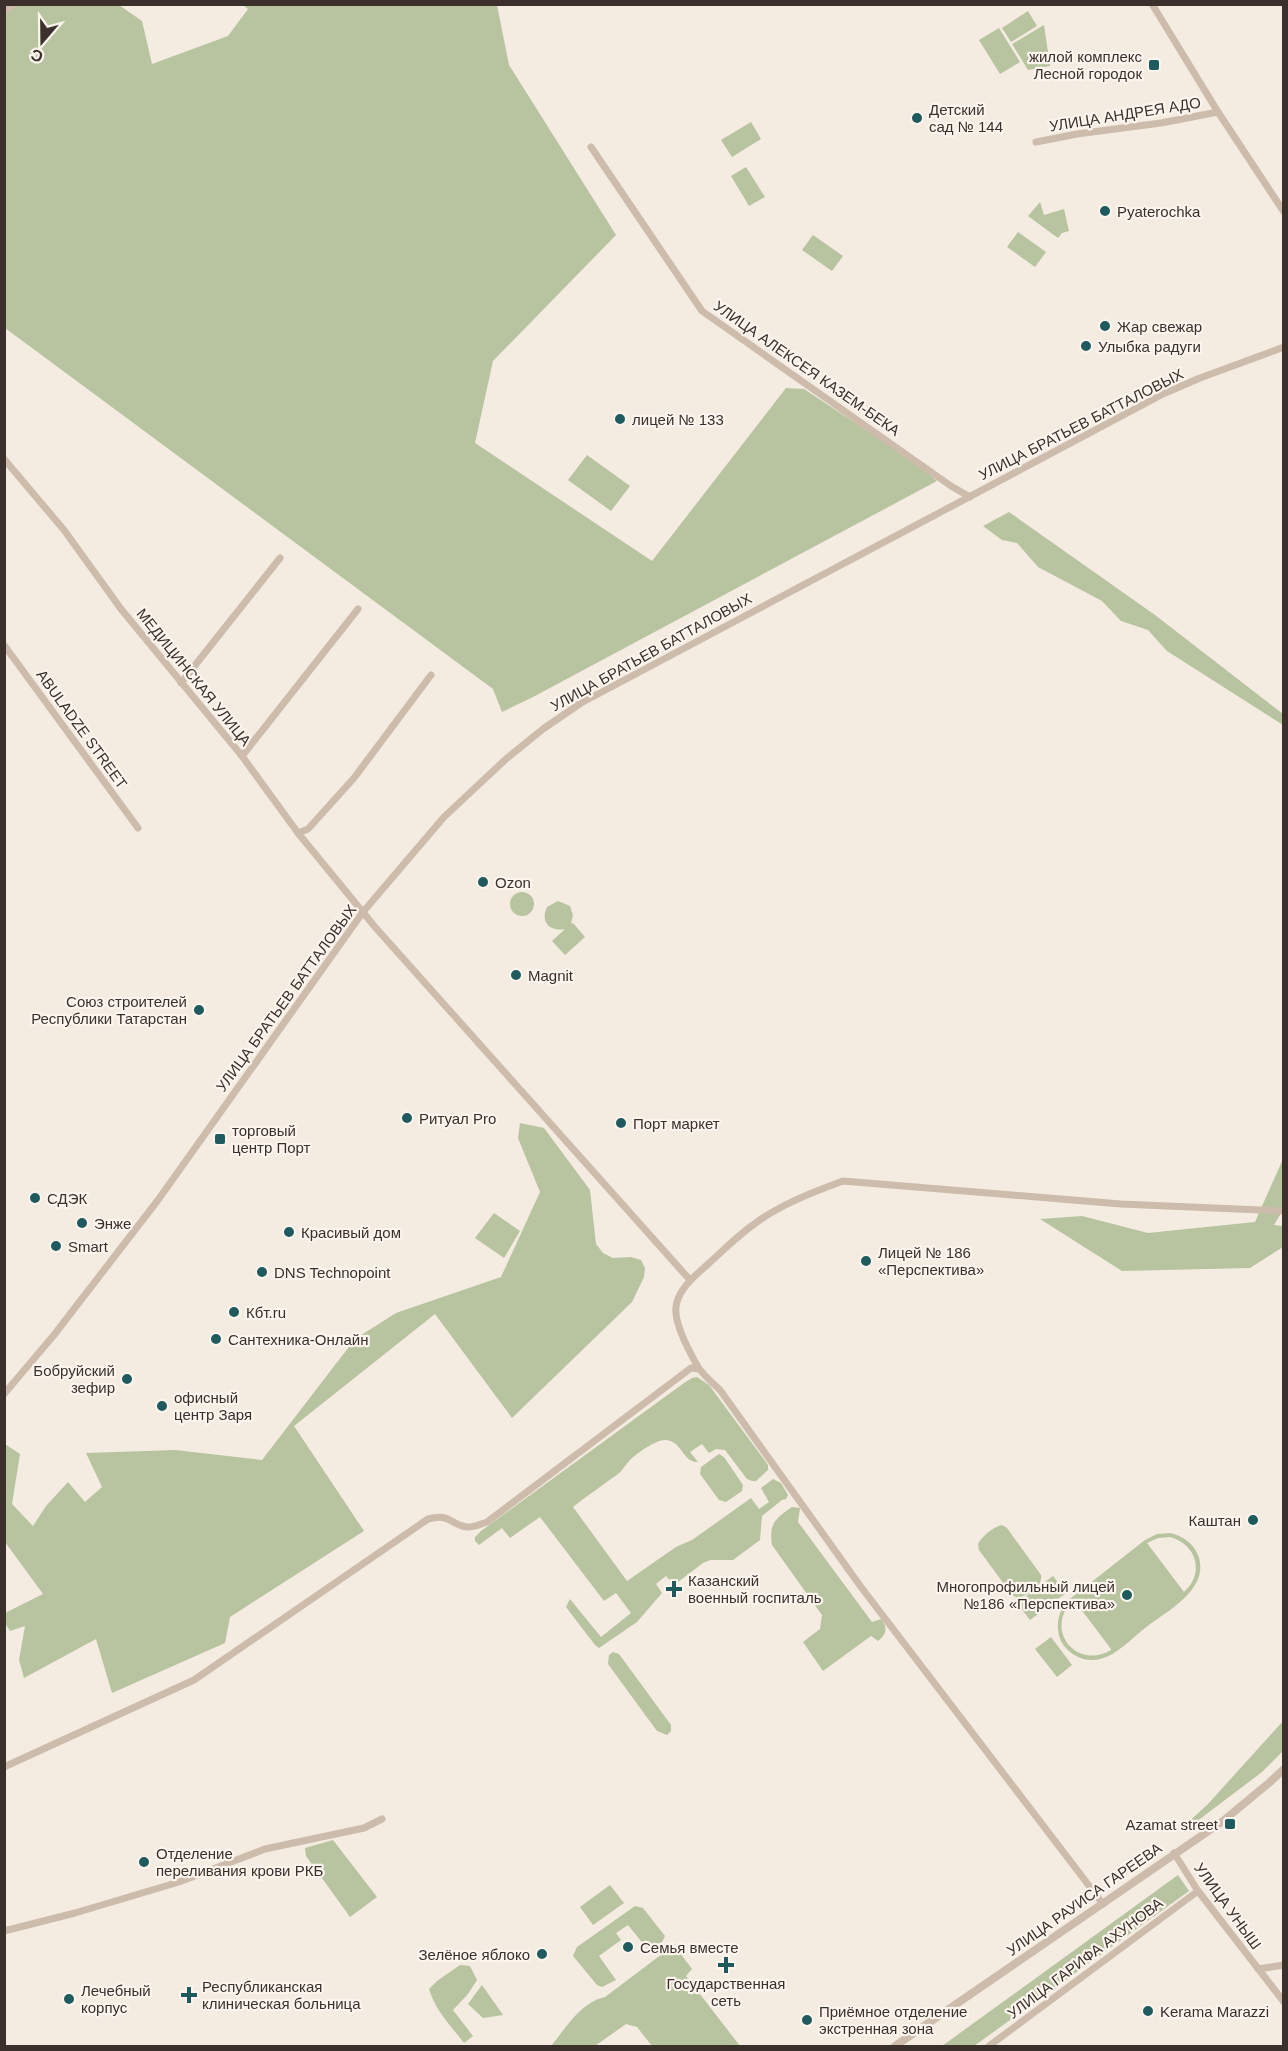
<svg xmlns="http://www.w3.org/2000/svg" width="1288" height="2051" viewBox="0 0 1288 2051" font-family="Helvetica,sans-serif">
  <rect width="100%" height="100%" fill="#f4ebe1"/>
  <g fill="#b8c4a0" fill-rule="evenodd">
    <polygon points="5,5 119,5 142,21 152,64 228,36 248,9 243,5 497,5 509,65 616,235 493,361 475,443 652,561 786,388 804,389 916,463 937,481 533,697 502,712 493,689 5,328"/>
    <polygon points="1028,11 1037,26 1011,42 1002,28"/>
    <polygon points="1044,25 1050,66 1028,70 1012,44"/>
    <polygon points="999,28 1020,62 1000,74 979,40"/>
    <polygon points="751,122 761,139 732,157 721,140"/>
    <polygon points="746,167 765,197 749,206 731,176"/>
    <polygon points="1040,202 1044,215 1064,209 1069,231 1062,233 1058,238 1028,216"/>
    <polygon points="1018,232 1046,252 1035,267 1007,247"/>
    <polygon points="813,235 843,256 832,271 802,250"/>
    <polygon points="587,455 630,486 611,511 568,480"/>
    <polygon points="1009,512 1155,615 1283,714 1283,725 1167,651 1148,630 1121,621 1102,601 1038,567 1017,543 1002,540 983,526"/>
    <circle cx="522" cy="904" r="12"/>
    <path d="M 558,901 L 570,906 L 573,915 L 571,924 L 573,923 L 585,937 L 565,955 L 552,941 L 565,929 C 550,932 540,922 547,907 Z"/>
    <polygon points="520,1123 544,1128 590,1190 596,1244 603,1253 613,1258 631,1257 641,1260 645,1268 644,1277 632,1302 512,1418 435,1314 294,1426 364,1531 230,1617 225,1643 112,1693 96,1639 24,1678 19,1660 25,1626 10,1631 5,1623 5,1613 43,1594 5,1542 5,1444 20,1454 12,1504 33,1526 46,1506 68,1482 85,1502 102,1487 86,1453 175,1450 262,1460 355,1339 396,1313 501,1277 540,1192 518,1138"/>
    <polygon points="1283,1159 1283,1210 1274,1225 1283,1226 1283,1247 1250,1268 1122,1271 1040,1219 1082,1216 1148,1233 1255,1222"/>
    <polygon points="494,1213 520,1231 504,1258 475,1238"/>
    <path d="M 697,1377 L 709,1385 L 768,1465 L 768,1470 L 756,1481 L 752,1481 L 747,1479 L 725,1450 L 716,1449 L 709,1453 L 702,1444 L 690,1452 L 698,1462 C 683,1463 682,1441 666,1440 C 657,1439 637,1453 630,1460 C 626,1464 623,1470 618,1474 C 603,1485 588,1495 573,1507 L 627,1581 L 676,1547 L 692,1540 L 751,1498 L 759,1509 L 769,1502 L 761,1488 L 773,1479 L 781,1483 L 788,1495 L 786,1499 L 782,1500 L 762,1516 L 760,1540 L 733,1560 L 710,1560 L 703,1563 L 674,1585 L 666,1576 L 656,1584 L 662,1593 L 637,1622 L 599,1648 L 595,1645 L 566,1607 L 570,1599 L 601,1637 L 631,1613 L 616,1593 L 604,1601 L 540,1517 L 510,1538 L 502,1528 L 479,1545 L 475,1541 L 475,1537 L 481,1531 L 684,1383 L 692,1378 Z"/>
    <polygon points="719,1454 724,1457 743,1485 742,1491 726,1502 719,1500 700,1474 701,1467"/>
    <path d="M 792,1507 L 800,1508 L 798,1522 L 872,1622 L 881,1619 C 888,1627 887,1634 878,1641 L 871,1636 L 823,1671 L 803,1642 L 820,1629 L 822,1615 L 772,1545 C 769,1523 775,1519 792,1507 Z"/>
    <path d="M 1002,1525 L 1007,1528 L 1041,1575 C 1043,1586 1028,1595 1018,1598 L 1012,1595 L 979,1550 L 978,1544 C 982,1536 993,1527 1002,1525 Z"/>
    <path d="M 1170,1533 C 1183,1536 1193,1543 1198,1555 C 1211,1589 1167,1611 1145,1628 C 1132,1638 1117,1655 1100,1659 C 1085,1663 1068,1655 1061,1641 C 1055,1627 1058,1613 1066,1602 L 1145,1540 L 1157,1534 ZM 1170,1537 C 1197,1544 1205,1574 1184,1592 L 1147,1543 L 1158,1538 ZM 1074,1600 L 1111,1649 L 1111,1650 C 1075,1671 1043,1627 1074,1600 Z"/>
    <polygon points="1053,1576 1066,1593 1030,1620 1017,1603"/>
    <polygon points="1051,1637 1072,1665 1057,1677 1035,1649"/>
    <polygon points="613,1652 619,1654 671,1725 671,1731 667,1735 657,1731 608,1664 609,1655"/>
    <polygon points="1283,1721 1283,1751 1262,1772 1184,1831 1183,1827 1208,1804"/>
    <polygon points="333,1840 377,1897 350,1917 306,1856 305,1848"/>
    <polygon points="1178,1875 1189,1891 974,2046 942,2046"/>
    <polygon points="610,1885 624,1903 593,1925 580,1907"/>
    <polygon points="635,1906 643,1908 665,1936 661,1944 650,1952 628,1925 616,1933 621,1940 599,1956 616,1980 602,1987 597,1985 573,1956 577,1947"/>
    <path d="M 674,1945 L 692,1969 L 686,1976 L 740,2046 L 652,2046 L 637,2027 L 626,2024 L 595,2046 L 551,2046 C 566,2028 581,2002 605,1997 Z"/>
    <path d="M 460,1965 L 470,1966 L 477,1980 L 468,1994 L 453,2010 L 473,2036 L 464,2043 C 451,2026 435,2010 429,1989 L 437,1981 Z"/>
    <polygon points="482,1985 503,2015 483,2018 468,2004"/>
  </g>
  <g fill="none" stroke-linecap="round" stroke-linejoin="round">
    <g stroke="#cdbbac" stroke-width="7">
      <polyline points="1152,4 1218,112 1284,212"/>
      <polyline points="4,11 14,4"/>
      <polyline points="1036,142 1077,134 1161,123 1218,112"/>
      <polyline points="591,147 702,311 951,486 970,497"/>
      <polyline points="4,459 64,530 121,609 242,756 298,833 375,927 690,1280"/>
      <polyline points="4,645 138,828"/>
      <polyline points="181,683 280,558"/>
      <polyline points="242,756 358,609"/>
      <polyline points="298,833 308,829 354,778 431,675"/>
      <polyline points="4,1394 54,1335 158,1200 363,912 444,817 506,759 543,729 581,703 1163,394 1200,378 1284,347"/>
      <path d="M 4,1767 L 194,1680 L 428,1519 C 453,1513 449,1525 467,1527 C 473,1528 481,1524 487,1522 L 691,1368 L 699,1369"/>
      <polyline points="1174,1853 1198,1891 1284,2002"/>
      <path d="M 1103,1904 L 861,1587 L 720,1390 C 713,1383 703,1375 698,1367 C 690,1353 674,1323 676,1307 C 678,1289 695,1276 708,1264 C 723,1251 737,1236 753,1225 C 779,1205 813,1192 843,1181 L 1121,1204 L 1284,1211"/>
      <polyline points="4,1931 75,1913 179,1882 265,1849 364,1828 382,1819"/>
      <polyline points="1258,1969 1284,1965"/>
      <polyline points="989,2046 1198,1891"/>
    </g>
    <polyline stroke="#cdbbac" stroke-width="8" points="895,2046 1223,1821 1270,1782 1284,1769"/>
  </g>
  <g fill="#1f5a5e" stroke="#fbf5ee" stroke-width="2">
    <rect x="1148" y="59" width="12" height="12" rx="3"/>
    <circle cx="917" cy="118" r="6"/>
    <circle cx="1105" cy="211" r="6"/>
    <circle cx="1105" cy="326" r="6"/>
    <circle cx="1086" cy="346" r="6"/>
    <circle cx="620" cy="419" r="6"/>
    <circle cx="483" cy="882" r="6"/>
    <circle cx="516" cy="975" r="6"/>
    <circle cx="199" cy="1010" r="6"/>
    <circle cx="407" cy="1118" r="6"/>
    <circle cx="621" cy="1123" r="6"/>
    <rect x="214" y="1133" width="12" height="12" rx="3"/>
    <circle cx="35" cy="1198" r="6"/>
    <circle cx="82" cy="1223" r="6"/>
    <circle cx="289" cy="1232" r="6"/>
    <circle cx="56" cy="1246" r="6"/>
    <circle cx="866" cy="1261" r="6"/>
    <circle cx="262" cy="1272" r="6"/>
    <circle cx="234" cy="1312" r="6"/>
    <circle cx="216" cy="1339" r="6"/>
    <circle cx="127" cy="1379" r="6"/>
    <circle cx="162" cy="1406" r="6"/>
    <circle cx="1253" cy="1520" r="6"/>
    <path d="M671 1580h6v6h6v6h-6v6h-6v-6h-6v-6h6z"/>
    <circle cx="1127" cy="1595" r="6"/>
    <rect x="1224" y="1818" width="12" height="12" rx="3"/>
    <circle cx="144" cy="1862" r="6"/>
    <circle cx="628" cy="1947" r="6"/>
    <circle cx="542" cy="1954" r="6"/>
    <path d="M723 1956h6v6h6v6h-6v6h-6v-6h-6v-6h6z"/>
    <path d="M186 1986h6v6h6v6h-6v6h-6v-6h-6v-6h6z"/>
    <circle cx="69" cy="1999" r="6"/>
    <circle cx="1148" cy="2011" r="6"/>
    <circle cx="807" cy="2020" r="6"/>
  </g>
  <g text-anchor="middle" dominant-baseline="central" stroke-width="4.5" stroke-linejoin="round" paint-order="stroke">
    <g font-size="15" fill="#3b302b" stroke="#fbf5ee" text-anchor="start">
      <text x="1142" y="56" text-anchor="end">жилой комплекс<tspan x="1142" dy="17">Лесной городок</tspan></text>
      <text x="929" y="109">Детский<tspan x="929" dy="17">сад № 144</tspan></text>
      <text x="1117" y="211">Pyaterochka</text>
      <text x="1117" y="326">Жар свежар</text>
      <text x="1098" y="346">Улыбка радуги</text>
      <text x="632" y="419">лицей № 133</text>
      <text x="495" y="882">Ozon</text>
      <text x="528" y="975">Magnit</text>
      <text x="187" y="1001" text-anchor="end">Союз строителей<tspan x="187" dy="17">Республики Татарстан</tspan></text>
      <text x="419" y="1118">Ритуал Pro</text>
      <text x="633" y="1123">Порт маркет</text>
      <text x="232" y="1130">торговый<tspan x="232" dy="17">центр Порт</tspan></text>
      <text x="47" y="1198">СДЭК</text>
      <text x="94" y="1223">Энже</text>
      <text x="301" y="1232">Красивый дом</text>
      <text x="68" y="1246">Smart</text>
      <text x="878" y="1252">Лицей № 186<tspan x="878" dy="17">«Перспектива»</tspan></text>
      <text x="274" y="1272">DNS Technopoint</text>
      <text x="246" y="1312">Кбт.ru</text>
      <text x="228" y="1339">Сантехника-Онлайн</text>
      <text x="115" y="1370" text-anchor="end">Бобруйский<tspan x="115" dy="17">зефир</tspan></text>
      <text x="174" y="1397">офисный<tspan x="174" dy="17">центр Заря</tspan></text>
      <text x="1241" y="1520" text-anchor="end">Каштан</text>
      <text x="688" y="1580">Казанский<tspan x="688" dy="17">военный госпиталь</tspan></text>
      <text x="1115" y="1586" text-anchor="end">Многопрофильный лицей<tspan x="1115" dy="17">№186 «Перспектива»</tspan></text>
      <text x="1218" y="1824" text-anchor="end">Azamat street</text>
      <text x="156" y="1853">Отделение<tspan x="156" dy="17">переливания крови РКБ</tspan></text>
      <text x="640" y="1947">Семья вместе</text>
      <text x="530" y="1954" text-anchor="end">Зелёное яблоко</text>
      <text x="726" y="1983" text-anchor="middle">Государственная<tspan x="726" dy="17">сеть</tspan></text>
      <text x="202" y="1986">Республиканская<tspan x="202" dy="17">клиническая больница</tspan></text>
      <text x="81" y="1990">Лечебный<tspan x="81" dy="17">корпус</tspan></text>
      <text x="819" y="2011">Приёмное отделение<tspan x="819" dy="17">экстренная зона</tspan></text>
      <text x="1160" y="2011">Kerama Marazzi</text>
    </g>
    <g font-size="15" fill="#3b302b" stroke="#fbf5ee">
      <text transform="translate(1125 114) rotate(-9)">УЛИЦА АНДРЕЯ АДО</text>
      <text transform="translate(807 368) rotate(35)">УЛИЦА АЛЕКСЕЯ КАЗЕМ-БЕКА</text>
      <text transform="translate(1081 424) rotate(-27)">УЛИЦА БРАТЬЕВ БАТТАЛОВЫХ</text>
      <text transform="translate(651 652) rotate(-29)">УЛИЦА БРАТЬЕВ БАТТАЛОВЫХ</text>
      <text transform="translate(194 677) rotate(51)">МЕДИЦИНСКАЯ УЛИЦА</text>
      <text transform="translate(82 729) rotate(54)">ABULADZE STREET</text>
      <text transform="translate(286 998) rotate(-54)">УЛИЦА БРАТЬЕВ БАТТАЛОВЫХ</text>
      <text transform="translate(1084 1899) rotate(-35)">УЛИЦА РАУИСА ГАРЕЕВА</text>
      <text transform="translate(1228 1906) rotate(54)">УЛИЦА УНЫШ</text>
      <text transform="translate(1085 1958) rotate(-37)">УЛИЦА ГАРИФА АХУНОВА</text>
    </g>
  </g>
  <rect width="1288" height="2051" fill="none" stroke="#3b302b" stroke-width="12"/>
  <g transform="translate(42 42) rotate(200)" stroke="#fbf5ee" stroke-width="4.5" paint-order="stroke">
  <path d="M0-4.5L10 22L0 15L-10 22Z" fill="#3b302b"/>
  <text y="-9" font-size="16" font-weight="bold" text-anchor="middle" fill="#3b302b">С</text>
  </g>
</svg>
